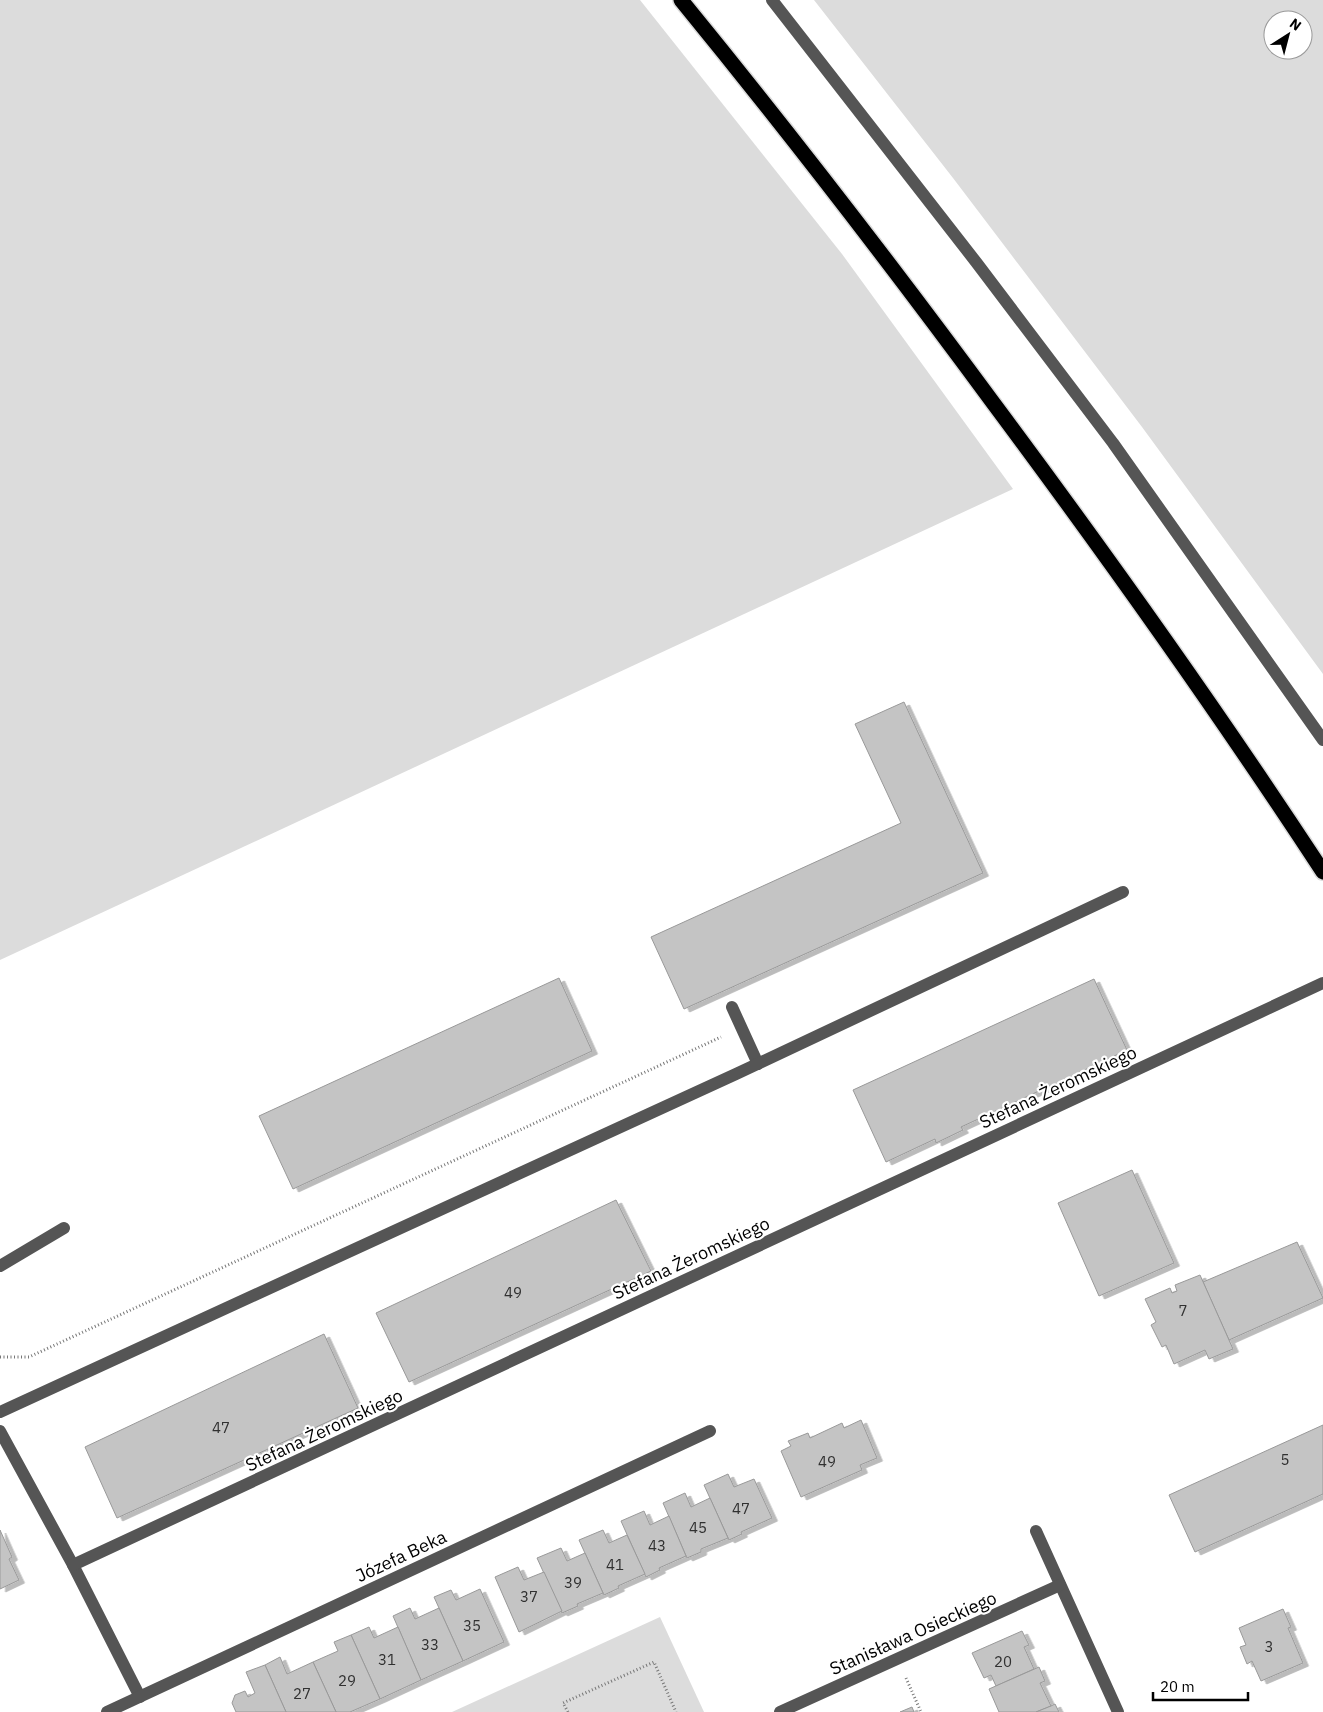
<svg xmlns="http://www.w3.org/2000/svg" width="1323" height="1712" viewBox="0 0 1323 1712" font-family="'IBM Plex Sans',sans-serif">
  <defs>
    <filter id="shadow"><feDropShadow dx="5.5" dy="3" stdDeviation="0" flood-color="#0004"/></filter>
  </defs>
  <rect width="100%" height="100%" fill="#fff"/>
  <g fill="#dcdcdc" fill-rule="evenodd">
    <polygon points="0,0 640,0 842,254 1013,489 0,960"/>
    <path d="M 814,0 L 1323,0 L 1323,674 L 1142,427 L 953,178 ZM 1273,20 L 1303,20 L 1303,50 L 1273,50 Z"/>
    <polygon points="660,1617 704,1712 452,1712"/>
  </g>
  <g fill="#c4c4c4" stroke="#999" filter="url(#shadow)">
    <polygon points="904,702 983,873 684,1009 651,937 901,823 855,724"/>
    <polygon points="559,978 592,1051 293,1189 259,1116"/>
    <polygon points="1094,979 1127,1050 1078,1073 1080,1076 1053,1089 1052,1085 961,1127 963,1130 936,1143 935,1139 886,1162 853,1090"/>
    <polygon points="1132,1170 1174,1263 1099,1296 1058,1203"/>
    <polygon points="616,1200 651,1271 409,1382 376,1313"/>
    <polygon points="1297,1242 1323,1298 1229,1340 1203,1282"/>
    <polygon points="1200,1275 1233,1349 1209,1359 1205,1350 1174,1364 1166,1345 1162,1347 1151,1325 1156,1322 1145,1299 1170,1288 1172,1293 1177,1291 1175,1285"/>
    <polygon points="324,1334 358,1408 117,1518 85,1447"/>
    <polygon points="861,1420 877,1458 860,1465 862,1470 801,1497 781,1451 791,1446 788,1441 808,1433 810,1438 842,1423 844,1428"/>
    <polygon points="1323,1425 1323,1494 1195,1552 1169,1495"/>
    <polygon points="728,1474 734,1487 754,1479 772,1518 741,1532 742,1534 729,1540 704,1485"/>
    <polygon points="685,1493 691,1507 710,1498 728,1538 701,1549 701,1552 687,1558 663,1503"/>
    <polygon points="644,1511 650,1525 669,1516 686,1556 659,1568 660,1570 646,1577 621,1521"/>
    <polygon points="0,1530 12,1557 9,1559 19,1580 0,1589"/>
    <polygon points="603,1530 609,1543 627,1535 645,1574 618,1586 619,1588 604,1595 579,1540"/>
    <polygon points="561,1548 567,1561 585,1553 603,1593 577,1604 578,1606 562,1613 537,1558"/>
    <polygon points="518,1567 524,1580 544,1572 562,1611 519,1632 495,1577"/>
    <polygon points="480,1589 504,1642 463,1661 434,1597 451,1590 456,1600"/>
    <polygon points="410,1608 415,1619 439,1608 463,1661 421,1680 393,1616"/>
    <polygon points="1283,1609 1291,1627 1288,1628 1303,1663 1261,1681 1252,1661 1247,1664 1240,1647 1246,1645 1239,1628"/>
    <polygon points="369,1627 374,1638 398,1627 421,1680 380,1699 351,1635"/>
    <polygon points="1022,1631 1029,1645 1024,1647 1034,1669 996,1686 991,1675 984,1678 972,1653"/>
    <polygon points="351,1635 380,1699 350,1712 336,1712 313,1662 338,1651 334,1642"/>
    <polygon points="280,1657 287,1674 313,1662 336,1712 286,1712 265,1665"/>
    <polygon points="265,1665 286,1712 236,1712 232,1703 235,1695 245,1691 248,1697 255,1693 246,1672"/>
    <polygon points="1039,1667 1045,1681 1040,1683 1051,1706 1036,1712 999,1712 989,1689"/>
    <polygon points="1055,1704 1059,1712 1036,1712 1051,1706"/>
    <polygon points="912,1707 914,1712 900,1712"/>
  </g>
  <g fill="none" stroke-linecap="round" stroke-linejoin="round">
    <g stroke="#dbdbdb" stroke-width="18">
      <path id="highway" d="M 681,0 C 789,132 893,267 994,404 C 1108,557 1219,713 1323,872"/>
    </g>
    <g stroke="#777" stroke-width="3" stroke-dasharray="1 2.5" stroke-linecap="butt">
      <polyline points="0,1357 29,1357 721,1037"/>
      <polyline points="906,1678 921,1712"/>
      <polyline points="568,1712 563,1703 654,1662 676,1712"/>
    </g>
    <g stroke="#555" stroke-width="12">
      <polyline points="772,0 976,262 1113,443 1323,740"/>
      <polyline points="732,1007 758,1064"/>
      <polyline points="0,1266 64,1228"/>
      <polyline points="0,1412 736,1074 1123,892"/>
      <polyline points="0,1431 73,1565 140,1697"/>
      <polyline points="1036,1531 1118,1712"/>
      <polyline points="73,1565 1323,983"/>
      <polyline points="107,1712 710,1431"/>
      <polyline points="780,1712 1060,1585"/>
    </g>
    <use href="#highway" stroke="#000" stroke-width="15"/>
  </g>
  <g text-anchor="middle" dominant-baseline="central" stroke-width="4.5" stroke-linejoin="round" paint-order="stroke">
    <g font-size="15" fill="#313131">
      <text x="513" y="1292">49</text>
      <text x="1183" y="1310">7</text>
      <text x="221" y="1427">47</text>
      <text x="1285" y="1459">5</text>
      <text x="827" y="1461">49</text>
      <text x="741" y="1508">47</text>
      <text x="698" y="1527">45</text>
      <text x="657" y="1545">43</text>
      <text x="615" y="1564">41</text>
      <text x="573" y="1582">39</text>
      <text x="529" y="1596">37</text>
      <text x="472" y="1625">35</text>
      <text x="430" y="1644">33</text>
      <text x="1269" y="1646">3</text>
      <text x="387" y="1659">31</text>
      <text x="1003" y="1661">20</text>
      <text x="347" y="1680">29</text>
      <text x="302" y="1693">27</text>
    </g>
    <g font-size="18" fill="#000" stroke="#fff">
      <text transform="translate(1058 1087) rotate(-25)">Stefana Żeromskiego</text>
      <text transform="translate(691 1258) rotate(-25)">Stefana Żeromskiego</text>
      <text transform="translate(324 1430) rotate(-25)">Stefana Żeromskiego</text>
      <text transform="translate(401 1556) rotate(-25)">Józefa Beka</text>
      <text transform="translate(913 1633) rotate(-24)">Stanisława Osieckiego</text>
    </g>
  </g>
  <g transform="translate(1288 35) rotate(36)"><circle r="24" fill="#ffffff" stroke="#999999"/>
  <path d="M0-4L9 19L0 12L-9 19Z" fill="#000000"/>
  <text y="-8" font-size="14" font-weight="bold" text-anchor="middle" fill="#000000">N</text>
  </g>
  <path d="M1153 1692v8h95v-8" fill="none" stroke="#000000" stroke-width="2.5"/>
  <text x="1160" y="1692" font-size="15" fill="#000000" stroke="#ffffff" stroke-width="4" paint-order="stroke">20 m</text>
</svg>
